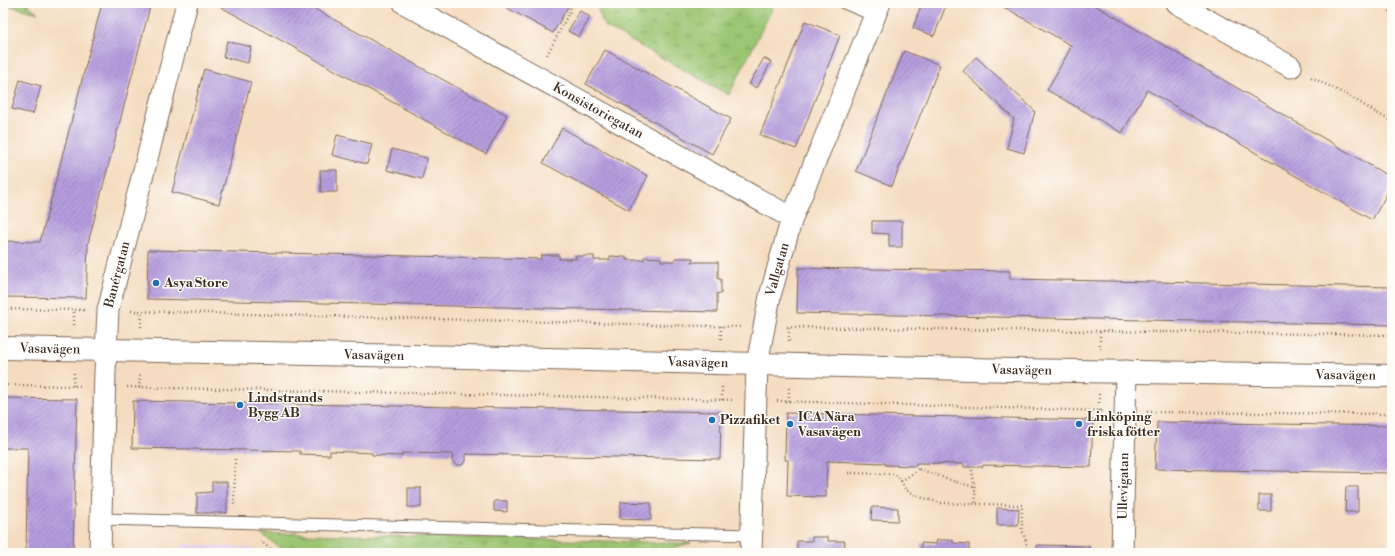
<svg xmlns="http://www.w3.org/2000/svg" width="1395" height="556" viewBox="0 0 1395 556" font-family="'Libre Bodoni',serif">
  <defs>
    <pattern id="grass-tufts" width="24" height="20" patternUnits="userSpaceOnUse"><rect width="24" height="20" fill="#9cc673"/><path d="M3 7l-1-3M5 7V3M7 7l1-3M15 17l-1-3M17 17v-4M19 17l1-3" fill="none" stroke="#80a15e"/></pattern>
    <pattern id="building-hatch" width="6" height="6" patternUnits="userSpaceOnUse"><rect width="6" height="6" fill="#b69ddf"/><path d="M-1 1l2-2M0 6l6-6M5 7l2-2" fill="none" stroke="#9580b4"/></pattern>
  </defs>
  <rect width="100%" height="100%" fill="#fdfcf7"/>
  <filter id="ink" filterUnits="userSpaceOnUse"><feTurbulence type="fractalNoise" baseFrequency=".025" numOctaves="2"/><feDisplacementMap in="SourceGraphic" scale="8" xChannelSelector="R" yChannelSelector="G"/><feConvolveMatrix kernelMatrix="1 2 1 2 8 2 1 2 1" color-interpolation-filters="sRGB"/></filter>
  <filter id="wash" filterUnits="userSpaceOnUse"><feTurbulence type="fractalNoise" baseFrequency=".012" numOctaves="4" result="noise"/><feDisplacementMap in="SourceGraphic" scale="16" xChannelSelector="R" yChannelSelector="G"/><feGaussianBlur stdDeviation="0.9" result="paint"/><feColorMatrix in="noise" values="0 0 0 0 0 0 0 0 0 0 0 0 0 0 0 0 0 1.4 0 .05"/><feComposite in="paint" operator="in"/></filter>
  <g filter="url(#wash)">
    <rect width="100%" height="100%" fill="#f5dcc0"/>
    <polygon fill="#e7d2ef" points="182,544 252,548 262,553 181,553"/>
    <g fill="url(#grass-tufts)" stroke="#6c7848">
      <polygon points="3,3 26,3 38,13 3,4"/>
      <polygon points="596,3 775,3 729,95 604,26"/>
      <polygon points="260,533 691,543 656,553 288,553"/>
    </g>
    <g id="blocks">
      <g fill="url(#building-hatch)">
        <polygon points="102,3 151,3 88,243 86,298 3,297 3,241 40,242"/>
        <polygon points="223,3 304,3 507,115 486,154 221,7"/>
        <polygon points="498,3 570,3 553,33"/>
        <polygon points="922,3 947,3 934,36 913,28"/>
        <polygon points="997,3 1091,3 1392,178 1392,185 1372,220 1147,90 1122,133 1047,90 1072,46"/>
        <polygon points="1298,3 1315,3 1315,4 1298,7"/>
        <polygon points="580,11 590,17 579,37 568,31"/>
        <polygon points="805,21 840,35 796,149 760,135"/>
        <polygon points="227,41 251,47 248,63 223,57"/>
        <polygon points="605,50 731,119 712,154 586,84"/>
        <polygon points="904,51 940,65 892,186 856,171"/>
        <polygon points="976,57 1035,111 1024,153 1007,148 1014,119 963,71"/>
        <polygon points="764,58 771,62 757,88 749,84"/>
        <polygon points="204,69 251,82 219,204 172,192"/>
        <polygon points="20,80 41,86 33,114 12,109"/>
        <polygon points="562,128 648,176 629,210 543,163"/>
        <polygon points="337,135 372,144 367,164 332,155"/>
        <polygon points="392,149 427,158 422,179 387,170"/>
        <polygon points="320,170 337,170 337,192 321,192"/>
        <polygon points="872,221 902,221 902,247 889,247 889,234 872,233"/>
        <polygon points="148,250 541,259 541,255 559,255 559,259 576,259 575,256 594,256 594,260 610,260 610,256 626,257 626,260 644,260 644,257 661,258 661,261 675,261 675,258 693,258 692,262 718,262 718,279 721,279 721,294 717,293 717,312 147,299"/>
        <polygon points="798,268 1010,271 1010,279 1392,287 1392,325 797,313"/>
        <polygon points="3,398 77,399 73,553 26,553 28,448 3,448"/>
        <polygon points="133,401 721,412 720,459 466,454 466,461 462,465 456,465 452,461 453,454 402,453 402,456 372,455 372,453 330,451 330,455 300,454 300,451 132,448"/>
        <polygon points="786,413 1093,420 1091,467 983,465 983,467 964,467 964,464 916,463 916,466 885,465 885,463 827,461 826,497 787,496 788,460 785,460"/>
        <polygon points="1157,422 1392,426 1392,473 1155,469"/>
        <polygon points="212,482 227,482 227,513 197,513 197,493 212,492"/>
        <polygon points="1346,487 1358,487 1358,512 1345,512"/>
        <rect x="408" y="488" width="13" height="19"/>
        <rect x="1259" y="495" width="12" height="16"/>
        <polygon points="494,501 507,501 507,512 494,511"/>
        <polygon points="621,502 651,503 651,520 620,519"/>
        <polygon points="872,507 898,508 898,521 871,520"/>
        <polygon points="997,508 1019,509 1018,525 997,525"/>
        <polygon points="812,537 828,537 828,541 845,541 844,553 797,553 797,541 812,541"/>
        <polygon points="937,540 953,540 953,543 969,544 969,553 921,553 921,543 936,544"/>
        <polygon points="1037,545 1089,546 1089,553 1037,553"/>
        <polygon points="129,551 152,552 152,553 129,553"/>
      </g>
    </g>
  </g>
  <g filter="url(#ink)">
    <use href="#blocks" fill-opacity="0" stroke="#7c6857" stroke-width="1"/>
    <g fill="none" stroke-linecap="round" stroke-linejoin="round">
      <g stroke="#7c6857" stroke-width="13">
        <g id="lane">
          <polyline points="844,3 875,16"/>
          <polyline points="101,519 751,535"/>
        </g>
      </g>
      <g stroke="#7c6857" stroke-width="23">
        <g id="street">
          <path id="s1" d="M 404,3 L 792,218"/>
          <polyline points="1177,3 1291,67"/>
          <path id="s2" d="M 100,553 L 105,372 L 108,310 L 187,3"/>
          <path id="s3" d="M 751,553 L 757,364 L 770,296 L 792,218 L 880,3"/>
          <path id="s4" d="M 1122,553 L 1126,371"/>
        </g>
      </g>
      <g stroke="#7c6857" stroke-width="24">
        <g id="secondary">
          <path id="s5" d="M 3,348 L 464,357 L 1014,370 L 1392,376"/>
        </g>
      </g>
      <g stroke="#7c6857" stroke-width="2.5" stroke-dasharray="1 3" stroke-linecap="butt">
        <polyline points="1388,3 1392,20"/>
        <polyline points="547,55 570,11 571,3"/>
        <polyline points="1311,77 1349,96 1392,122"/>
        <polyline points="3,309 86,310"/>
        <polyline points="131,311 742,327"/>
        <polyline points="74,325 74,310"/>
        <polyline points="721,326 721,340"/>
        <polyline points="141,327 142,311"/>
        <polyline points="787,327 1392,335"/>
        <polyline points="789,341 789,327"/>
        <polyline points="1100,349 1100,332"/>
        <polyline points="3,385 82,386"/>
        <polyline points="73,386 74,372"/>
        <polyline points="127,387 734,400"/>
        <polyline points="722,387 722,400"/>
        <polyline points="139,388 140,374"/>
        <polyline points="777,401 1102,411"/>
        <polyline points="789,401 789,388"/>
        <polyline points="1099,411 1099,394"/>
        <polyline points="1147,412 1392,414"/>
        <polyline points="919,469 959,483 975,487"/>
        <polyline points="972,470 975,490 976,504"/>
        <polyline points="848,473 893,474 898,476 906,490 923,498 941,503 1022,505 1022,530 1026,541 1027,553"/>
        <polyline points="901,481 914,473 920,467"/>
        <polyline points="234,504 235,459"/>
        <polyline points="260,541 276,553"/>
      </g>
      <use href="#lane" stroke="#fff" stroke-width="11"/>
      <use href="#street" stroke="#fff" stroke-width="21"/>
      <use href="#secondary" stroke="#fff" stroke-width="22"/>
    </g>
  </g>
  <g fill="#1f6fb2" stroke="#fdfcf7" stroke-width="1.5">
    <circle cx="156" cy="283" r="4"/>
    <circle cx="240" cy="405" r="4"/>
    <circle cx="712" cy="420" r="4"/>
    <circle cx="790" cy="424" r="4"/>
    <circle cx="1079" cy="424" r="4"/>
  </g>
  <g text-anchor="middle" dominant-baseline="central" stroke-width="3" stroke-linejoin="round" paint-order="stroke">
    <g font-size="13" fill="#3b2a1e" stroke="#fdfcf7">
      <text stroke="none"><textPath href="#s1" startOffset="222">Konsistoriegatan</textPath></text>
      <text stroke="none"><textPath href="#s3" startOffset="286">Vallgatan</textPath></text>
      <text stroke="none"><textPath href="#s2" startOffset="280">Banérgatan</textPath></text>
      <text stroke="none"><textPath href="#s5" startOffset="47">Vasavägen</textPath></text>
      <text stroke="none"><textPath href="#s5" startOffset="371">Vasavägen</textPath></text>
      <text stroke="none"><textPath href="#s5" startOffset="695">Vasavägen</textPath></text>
      <text stroke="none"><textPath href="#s5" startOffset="1019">Vasavägen</textPath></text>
      <text stroke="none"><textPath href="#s5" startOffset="1343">Vasavägen</textPath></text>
      <text stroke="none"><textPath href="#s4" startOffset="67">Ullevigatan</textPath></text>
    </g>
    <g font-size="13" font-weight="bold" fill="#3b2a1e" stroke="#fdfcf7" text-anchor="start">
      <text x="164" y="283">Asya Store</text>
      <text x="248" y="398">Lindstrands<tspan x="248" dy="15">Bygg AB</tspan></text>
      <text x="798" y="417">ICA Nära<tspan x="798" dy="15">Vasavägen</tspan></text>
      <text x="1087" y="417">Linköping<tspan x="1087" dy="15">friska fötter</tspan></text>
      <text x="720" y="420">Pizzafiket</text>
    </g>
  </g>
  <rect width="1395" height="556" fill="none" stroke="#fdfcf7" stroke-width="16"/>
</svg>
